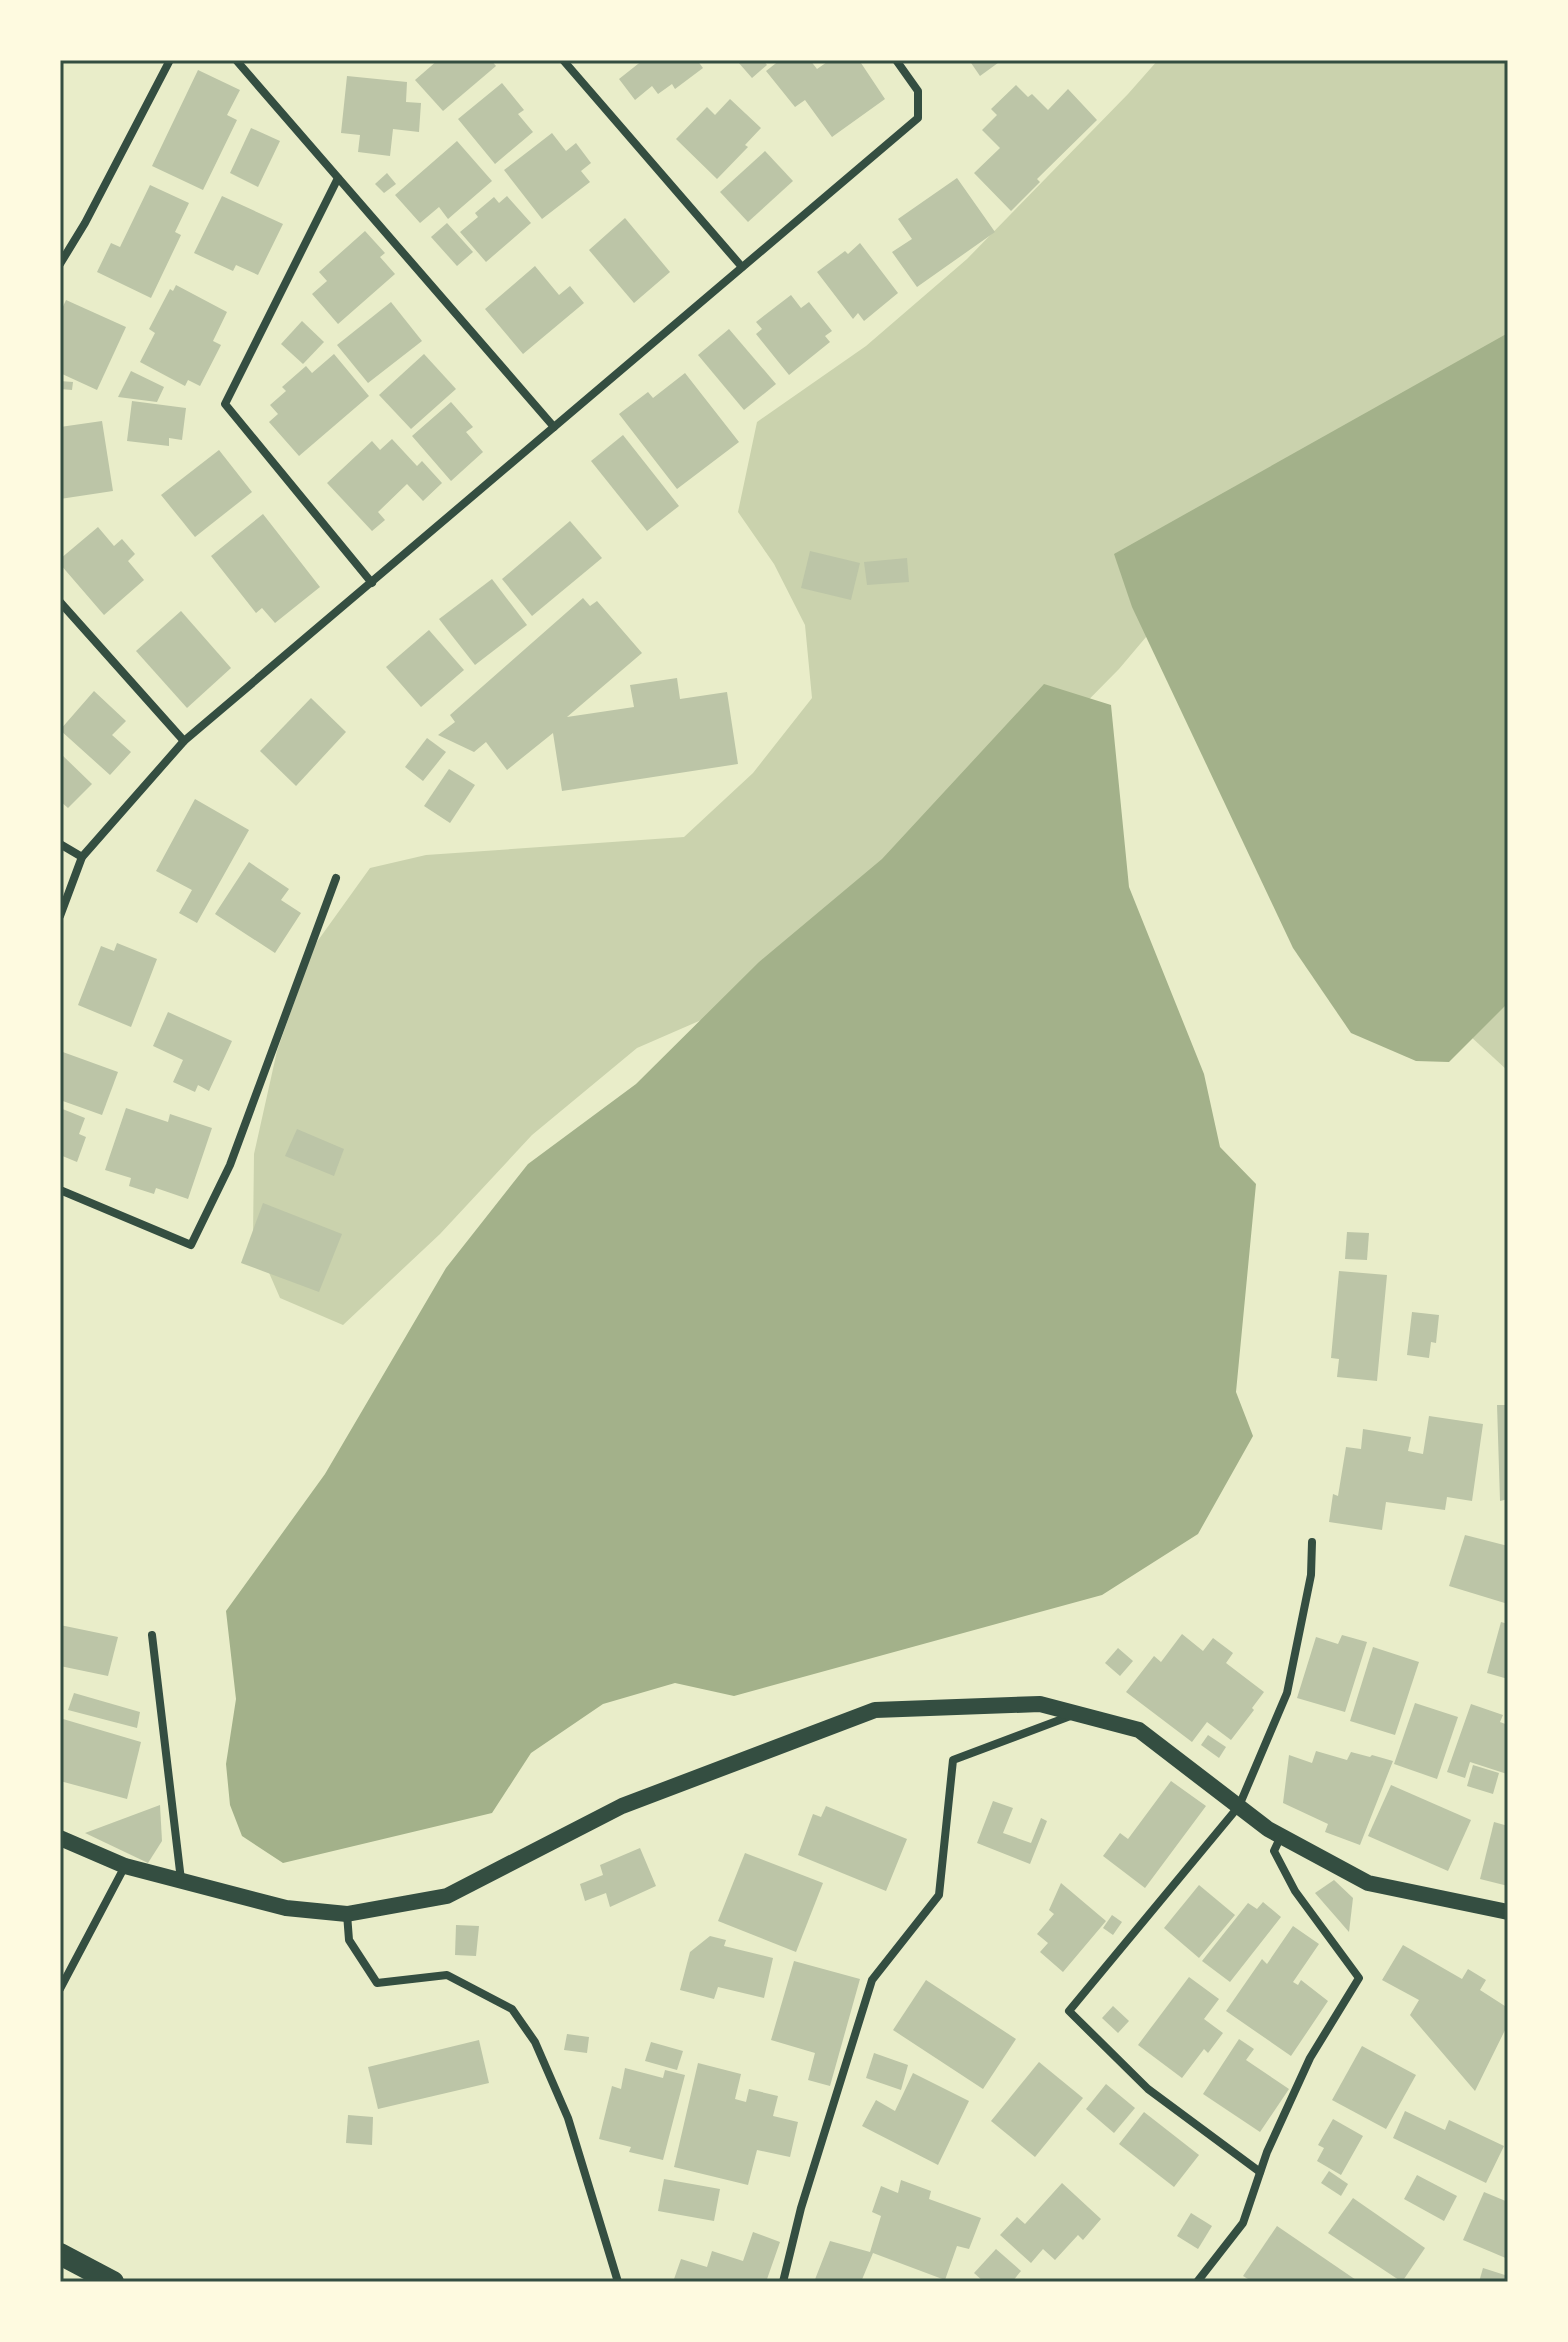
<svg xmlns="http://www.w3.org/2000/svg" width="1568" height="2342" viewBox="0 0 1568 2342" font-family="Spectral,serif">
  <rect width="100%" height="100%" fill="#e9edc9"/>
  <g fill="#cad2ad">
    <polygon points="1158,60 1508,60 1508,359 1228,540 1119,669 1043,746 761,994 637,1048 532,1135 440,1234 343,1325 280,1298 253,1236 254,1154 277,1051 314,946 370,868 426,855 684,837 753,773 812,698 805,625 774,564 738,512 757,422 866,346 967,259 1128,94"/>
    <polygon points="1508,953 1508,1069 1507,1070 1456,1023"/>
  </g>
  <g fill="#a3b18a">
    <polygon points="1508,333 1508,1003 1449,1062 1416,1061 1351,1033 1293,948 1132,607 1114,554"/>
    <polygon points="1044,684 1111,705 1129,887 1204,1074 1220,1147 1256,1184 1236,1392 1253,1436 1198,1534 1102,1595 734,1696 675,1683 603,1704 531,1753 492,1813 283,1863 242,1836 230,1805 226,1764 236,1699 226,1611 325,1474 446,1268 528,1164 636,1084 759,962 882,859"/>
  </g>
  <g fill="#bcc5a7">
    <polygon points="438,60 491,60 496,66 443,111 415,80"/>
    <polygon points="643,60 697,60 703,68 675,89 672,84 658,94 652,86 635,100 619,79"/>
    <polygon points="740,60 763,60 767,65 752,78 738,62"/>
    <polygon points="780,60 810,60 817,69 830,60 859,60 885,99 832,137 805,100 795,107 766,71"/>
    <polygon points="969,60 1002,60 980,76"/>
    <polygon points="198,70 240,90 227,115 237,120 203,190 152,166"/>
    <polygon points="347,76 407,82 406,102 421,103 419,132 393,129 390,156 358,152 360,135 341,133"/>
    <polygon points="502,83 524,110 518,114 533,132 495,164 458,119"/>
    <polygon points="1016,85 1028,97 1032,94 1048,110 1068,89 1097,120 1037,179 1040,182 1011,211 974,173 1000,148 982,130 997,115 991,109"/>
    <polygon points="730,99 761,128 745,145 748,147 717,179 676,139 707,107 715,115"/>
    <polygon points="251,128 280,141 258,187 230,173"/>
    <polygon points="552,133 566,151 576,143 591,163 581,171 590,182 542,219 504,170"/>
    <polygon points="457,141 492,181 448,219 439,207 420,223 395,195"/>
    <polygon points="765,151 793,181 748,222 720,192"/>
    <polygon points="387,173 396,184 384,193 375,184"/>
    <polygon points="957,178 995,232 917,287 892,252 912,239 898,219"/>
    <polygon points="150,185 189,203 175,232 181,235 151,298 97,272 111,243 120,247"/>
    <polygon points="222,196 283,224 258,275 236,265 233,271 194,253"/>
    <polygon points="507,196 531,223 486,262 460,232 478,217 475,213 494,197 499,203"/>
    <polygon points="625,218 670,272 634,303 589,250"/>
    <polygon points="447,223 473,252 457,266 431,237"/>
    <polygon points="365,231 385,253 380,257 395,274 338,324 312,294 327,281 319,272"/>
    <polygon points="860,243 898,293 864,321 858,313 853,319 817,272 845,251 848,254"/>
    <polygon points="535,266 559,295 570,286 584,303 523,354 485,309"/>
    <polygon points="176,285 227,312 213,341 221,345 200,386 188,380 185,386 140,362 155,333 149,329 170,289 173,291"/>
    <polygon points="791,295 801,308 809,302 832,331 825,336 830,342 789,375 756,334 762,329 756,322"/>
    <polygon points="66,300 126,327 97,390 60,373 60,313"/>
    <polygon points="391,302 422,341 368,383 337,345"/>
    <polygon points="302,321 324,342 303,364 281,344"/>
    <polygon points="729,329 776,384 744,410 698,355"/>
    <polygon points="334,354 369,396 299,456 269,422 278,414 270,405 286,391 282,387 306,366 312,373"/>
    <polygon points="424,354 456,389 411,429 379,395"/>
    <polygon points="131,371 164,387 157,402 118,397"/>
    <polygon points="685,373 739,442 677,489 619,414 648,392 653,398"/>
    <polygon points="60,381 73,382 72,390 60,389"/>
    <polygon points="132,401 186,408 182,440 169,438 169,446 127,441"/>
    <polygon points="451,402 473,427 466,432 483,452 451,481 412,436"/>
    <polygon points="102,421 113,491 60,499 60,427"/>
    <polygon points="623,435 679,506 647,531 591,461"/>
    <polygon points="392,439 417,466 422,461 442,483 423,501 407,484 378,512 385,520 372,531 327,483 372,441 380,450"/>
    <polygon points="219,450 252,492 195,537 161,495"/>
    <polygon points="263,514 320,587 275,623 262,608 256,613 211,556"/>
    <polygon points="570,521 602,558 532,616 502,579"/>
    <polygon points="98,527 114,546 122,539 135,554 128,561 144,580 104,615 60,564 60,559"/>
    <polygon points="810,551 860,563 851,600 801,588"/>
    <polygon points="907,558 909,582 867,585 864,562"/>
    <polygon points="492,579 527,625 475,665 439,619"/>
    <polygon points="583,598 590,606 597,601 642,653 567,717 634,707 630,685 677,678 680,699 727,692 738,764 562,791 553,733 507,770 486,742 474,752 438,735 455,722 450,715"/>
    <polygon points="181,611 231,668 187,708 136,651"/>
    <polygon points="429,630 464,670 421,707 386,667"/>
    <polygon points="94,691 126,721 112,735 131,752 110,775 60,730"/>
    <polygon points="311,698 346,732 296,786 260,751"/>
    <polygon points="427,738 446,752 423,781 405,767"/>
    <polygon points="60,753 92,784 68,808 60,801"/>
    <polygon points="449,769 475,785 450,823 424,806"/>
    <polygon points="195,799 249,830 197,923 179,913 192,890 156,871"/>
    <polygon points="249,862 289,889 281,900 301,913 275,953 215,914"/>
    <polygon points="117,943 157,959 131,1027 78,1005 101,946 114,951"/>
    <polygon points="168,1012 232,1041 209,1091 198,1085 195,1092 173,1082 183,1060 153,1046"/>
    <polygon points="60,1051 118,1072 102,1115 60,1100"/>
    <polygon points="60,1108 85,1118 79,1134 86,1137 77,1162 60,1155"/>
    <polygon points="126,1108 168,1122 170,1114 212,1128 188,1199 156,1188 154,1194 129,1186 131,1178 105,1170"/>
    <polygon points="297,1129 344,1149 334,1176 285,1156"/>
    <polygon points="263,1203 342,1234 319,1292 241,1263"/>
    <polygon points="1347,1232 1369,1233 1367,1260 1345,1259"/>
    <polygon points="1339,1271 1387,1275 1377,1381 1337,1377 1339,1359 1331,1358"/>
    <polygon points="1412,1312 1439,1315 1436,1343 1431,1342 1429,1358 1407,1355"/>
    <polygon points="1497,1405 1508,1405 1508,1499 1500,1501"/>
    <polygon points="1429,1416 1483,1424 1472,1501 1447,1497 1445,1510 1386,1502 1382,1530 1329,1522 1333,1494 1338,1496 1346,1447 1361,1449 1363,1429 1411,1437 1408,1451 1423,1454"/>
    <polygon points="1465,1535 1508,1546 1508,1604 1449,1586"/>
    <polygon points="1501,1622 1508,1624 1508,1679 1487,1673"/>
    <polygon points="60,1625 118,1637 108,1676 60,1666"/>
    <polygon points="1182,1634 1203,1651 1213,1638 1233,1653 1226,1663 1264,1692 1252,1708 1254,1710 1231,1740 1207,1722 1192,1742 1126,1692 1154,1656 1161,1662"/>
    <polygon points="1342,1635 1367,1642 1345,1712 1297,1698 1316,1637 1338,1644"/>
    <polygon points="1373,1647 1419,1662 1395,1735 1350,1721"/>
    <polygon points="1118,1648 1133,1661 1120,1676 1105,1663"/>
    <polygon points="74,1693 140,1712 137,1728 68,1710"/>
    <polygon points="1415,1703 1458,1717 1437,1779 1394,1764"/>
    <polygon points="1471,1704 1503,1715 1500,1722 1508,1725 1507,1774 1470,1762 1465,1778 1447,1772"/>
    <polygon points="63,1719 141,1742 127,1799 60,1781 60,1729"/>
    <polygon points="1208,1735 1226,1747 1219,1758 1201,1745"/>
    <polygon points="1316,1751 1347,1760 1351,1752 1370,1757 1372,1755 1393,1761 1360,1845 1325,1832 1328,1824 1283,1803 1289,1755 1312,1763"/>
    <polygon points="1473,1765 1499,1773 1493,1794 1467,1786"/>
    <polygon points="1171,1781 1206,1806 1145,1888 1103,1856 1120,1833 1128,1839"/>
    <polygon points="1391,1785 1471,1820 1448,1871 1368,1836"/>
    <polygon points="993,1801 1013,1808 1003,1833 1031,1843 1041,1818 1047,1821 1030,1864 977,1843"/>
    <polygon points="160,1805 162,1841 148,1863 85,1833"/>
    <polygon points="826,1806 907,1839 886,1891 798,1855 813,1814 821,1817"/>
    <polygon points="1494,1822 1508,1826 1508,1886 1480,1879"/>
    <polygon points="640,1848 656,1886 610,1907 606,1893 585,1901 580,1884 603,1875 600,1865"/>
    <polygon points="745,1853 823,1883 796,1952 718,1921"/>
    <polygon points="1334,1880 1353,1898 1349,1932 1315,1893"/>
    <polygon points="1061,1883 1106,1921 1063,1972 1040,1952 1048,1943 1037,1934 1054,1914 1049,1910"/>
    <polygon points="1199,1885 1235,1915 1199,1958 1164,1928"/>
    <polygon points="1263,1902 1281,1917 1230,1982 1202,1961 1248,1903 1257,1909"/>
    <polygon points="1112,1915 1122,1922 1113,1935 1103,1928"/>
    <polygon points="456,1925 479,1926 476,1956 455,1955"/>
    <polygon points="1293,1926 1319,1944 1293,1982 1298,1985 1301,1980 1328,2001 1291,2056 1226,2011 1262,1959 1267,1964"/>
    <polygon points="710,1936 726,1940 724,1946 773,1958 764,1998 718,1987 714,1999 680,1990 690,1952"/>
    <polygon points="1403,1945 1462,1979 1468,1969 1486,1980 1480,1990 1508,2008 1508,2024 1475,2091 1410,2015 1419,2000 1382,1980"/>
    <polygon points="794,1961 860,1979 830,2086 808,2080 815,2053 771,2040"/>
    <polygon points="1189,1977 1219,1999 1204,2019 1223,2033 1208,2053 1204,2049 1182,2078 1138,2045"/>
    <polygon points="926,1980 1016,2039 983,2089 893,2030"/>
    <polygon points="1113,2006 1129,2021 1118,2033 1102,2018"/>
    <polygon points="567,2034 589,2037 587,2053 564,2050"/>
    <polygon points="1239,2039 1254,2049 1246,2060 1289,2089 1260,2132 1203,2094"/>
    <polygon points="479,2040 489,2083 378,2109 368,2067"/>
    <polygon points="651,2042 683,2051 677,2070 645,2061"/>
    <polygon points="1362,2046 1416,2075 1386,2129 1332,2100"/>
    <polygon points="874,2053 908,2065 901,2090 866,2078"/>
    <polygon points="1039,2062 1083,2098 1035,2157 991,2121"/>
    <polygon points="698,2063 741,2074 735,2099 746,2102 749,2089 778,2096 773,2116 798,2122 790,2157 757,2150 748,2185 674,2167"/>
    <polygon points="625,2068 663,2078 665,2070 685,2075 663,2160 629,2152 631,2147 599,2139 612,2086 621,2089"/>
    <polygon points="913,2073 969,2101 938,2165 862,2126 876,2100 895,2111"/>
    <polygon points="1106,2084 1135,2108 1114,2133 1086,2109"/>
    <polygon points="1405,2111 1445,2130 1449,2120 1504,2146 1486,2183 1393,2138"/>
    <polygon points="1144,2112 1199,2155 1174,2187 1119,2144"/>
    <polygon points="348,2115 373,2117 372,2145 346,2143"/>
    <polygon points="1333,2119 1363,2136 1341,2175 1317,2161 1324,2148 1318,2145"/>
    <polygon points="1329,2171 1348,2184 1341,2196 1321,2183"/>
    <polygon points="1417,2175 1457,2196 1444,2221 1404,2199"/>
    <polygon points="664,2179 720,2189 714,2221 658,2211"/>
    <polygon points="901,2180 931,2191 929,2199 981,2218 969,2249 957,2246 945,2280 873,2253 861,2282 814,2282 830,2241 870,2252 881,2216 872,2212 881,2186 898,2193"/>
    <polygon points="1062,2183 1101,2219 1083,2240 1078,2235 1055,2260 1043,2249 1031,2263 1000,2235 1017,2217 1025,2224"/>
    <polygon points="1484,2192 1508,2202 1508,2259 1463,2240"/>
    <polygon points="1353,2198 1425,2248 1402,2282 1328,2233"/>
    <polygon points="1191,2213 1212,2226 1198,2249 1177,2236"/>
    <polygon points="1277,2226 1359,2282 1253,2282 1243,2276"/>
    <polygon points="753,2232 780,2242 766,2282 673,2282 681,2259 707,2267 712,2251 743,2261"/>
    <polygon points="996,2249 1021,2271 1012,2282 984,2282 974,2273"/>
    <polygon points="1483,2268 1508,2276 1508,2282 1479,2282"/>
  </g>
  <g fill="none" stroke-linecap="round" stroke-linejoin="round">
    <g stroke="#344e41" stroke-width="8">
      <polyline points="236,60 554,427"/>
      <polyline points="563,60 742,267"/>
      <polyline points="338,178 225,404 372,583"/>
      <polyline points="60,264 85,223 170,60"/>
      <polyline points="60,602 184,741"/>
      <polyline points="60,844 82,857"/>
      <polyline points="60,916 82,857 184,741 918,118 918,91 896,60"/>
      <polyline points="60,1190 191,1245 230,1165 336,878"/>
      <polyline points="152,1635 181,1880"/>
      <polyline points="347,1914 349,1940 377,1983 447,1975 512,2009 535,2042 568,2118 618,2282"/>
      <polyline points="60,1989 125,1866"/>
      <polyline points="1260,2172 1148,2089 1069,2011 1239,1806 1287,1693 1311,1575 1312,1542"/>
      <polyline points="783,2282 801,2208 872,1980 939,1895 953,1760 1073,1715"/>
      <polyline points="1197,2282 1243,2223 1267,2152 1310,2058 1359,1978 1295,1891 1274,1851 1281,1836"/>
    </g>
    <polyline stroke="#344e41" stroke-width="16" points="60,1838 125,1866 286,1908 347,1914 447,1896 622,1806 875,1710 1040,1704 1139,1730 1268,1829 1368,1883 1508,1912"/>
    <polyline stroke="#344e41" stroke-width="22" points="60,2254 113,2282"/>
  </g>
  <rect width="1568" height="2342" fill="none" stroke="#fefae0" stroke-width="124"/>
  <rect x="62" y="62" width="1444" height="2218" fill="none" stroke="#344e41" stroke-width="3"/>
</svg>
